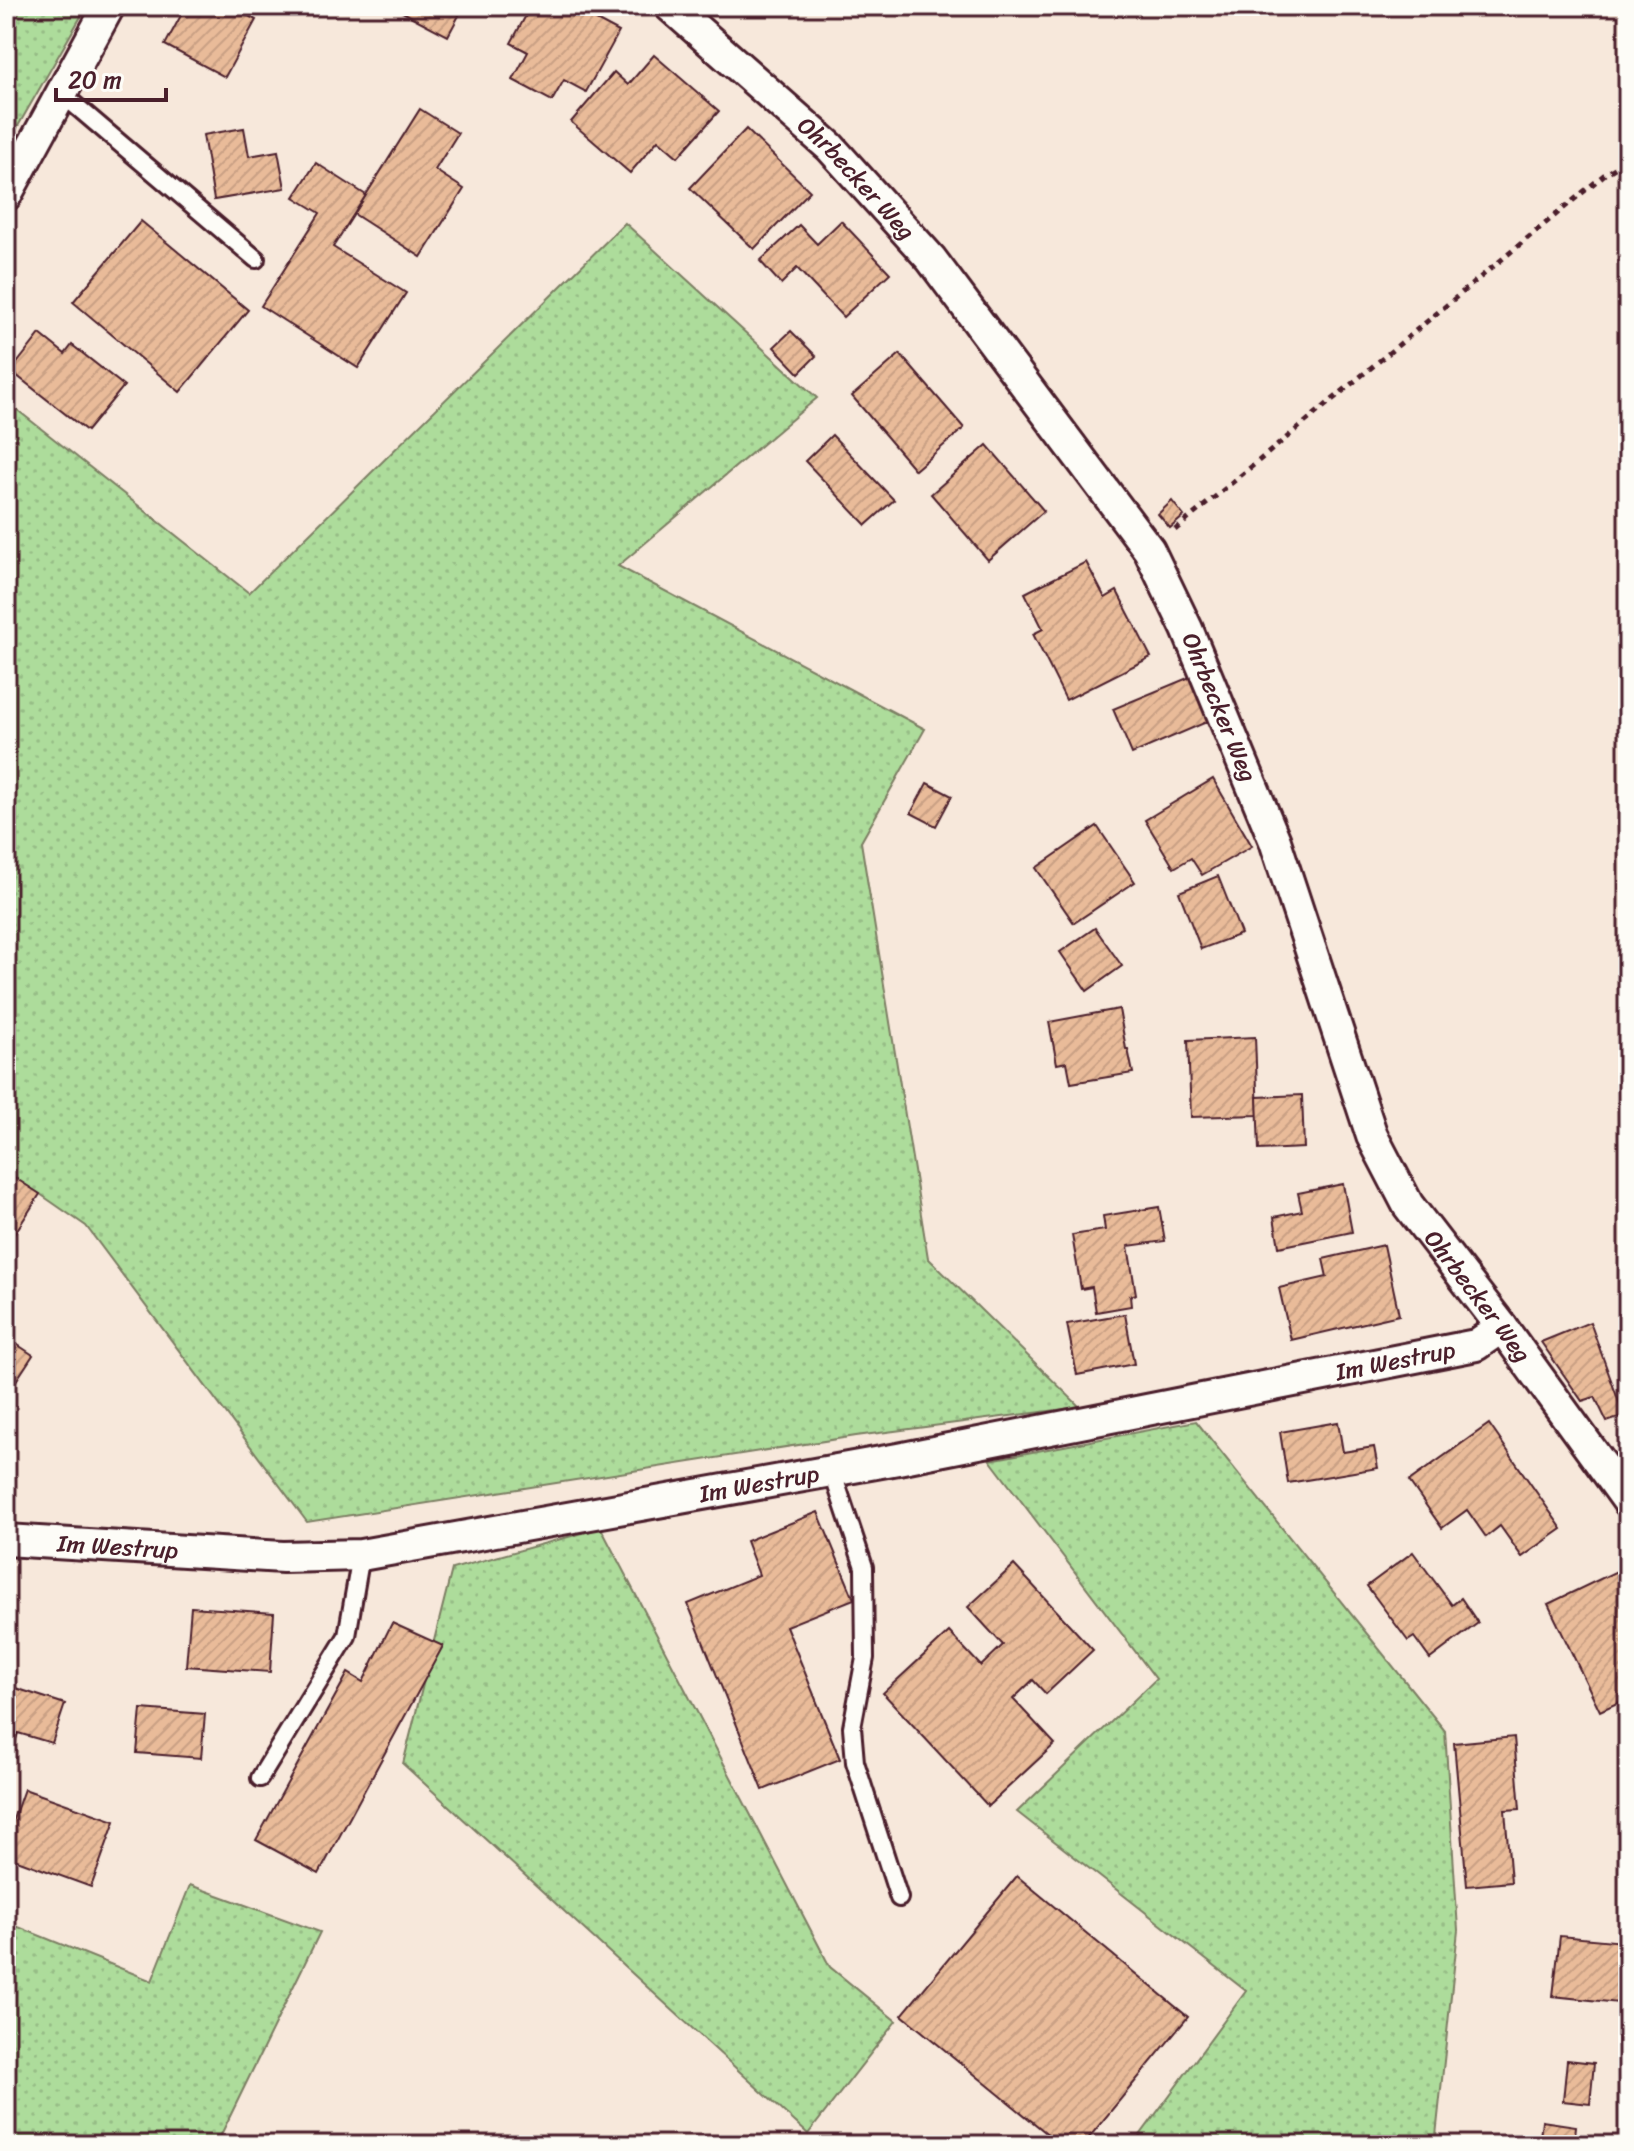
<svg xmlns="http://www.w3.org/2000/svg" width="1634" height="2151" viewBox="0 0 1634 2151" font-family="Sriracha,sans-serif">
  <defs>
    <pattern id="grass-dots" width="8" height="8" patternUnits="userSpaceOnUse" patternTransform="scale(2)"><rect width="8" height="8" fill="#addc9b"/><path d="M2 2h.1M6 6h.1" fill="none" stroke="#96bc86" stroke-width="1.8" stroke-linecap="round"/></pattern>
    <pattern id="building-hatch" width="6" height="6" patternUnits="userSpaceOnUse" patternTransform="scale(2)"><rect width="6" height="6" fill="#e9bb99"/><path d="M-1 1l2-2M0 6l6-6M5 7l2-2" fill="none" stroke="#c9a084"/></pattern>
  </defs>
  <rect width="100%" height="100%" fill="#f7e8db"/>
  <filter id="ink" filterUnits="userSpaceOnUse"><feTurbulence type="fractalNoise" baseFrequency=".0125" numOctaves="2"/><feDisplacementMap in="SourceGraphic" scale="16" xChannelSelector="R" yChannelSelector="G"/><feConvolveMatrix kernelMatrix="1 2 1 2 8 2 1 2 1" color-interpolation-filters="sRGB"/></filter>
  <g filter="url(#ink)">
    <g fill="url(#grass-dots)" stroke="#7c7e63" stroke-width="2">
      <polygon points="6,6 87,6 6,147"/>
      <polygon points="625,223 817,398 618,566 925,729 861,842 928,1258 1080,1407 856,1436 307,1522 86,1226 40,1194 6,1173 6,401 249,593"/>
      <polygon points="1196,1421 1445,1731 1458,1930 1435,2145 1133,2145 1246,1991 1017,1812 1156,1679 990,1460"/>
      <polygon points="601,1528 830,1967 896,2021 808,2134 403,1764 452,1569"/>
      <polygon points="190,1885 320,1932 216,2145 6,2145 6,1922 152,1981"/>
    </g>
    <g fill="url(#building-hatch)" stroke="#4a1f2b" stroke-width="2">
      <polygon points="186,6 230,6 256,20 225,77 165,45"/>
      <polygon points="391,6 464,6 448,36"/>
      <polygon points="531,6 570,6 619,32 586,92 564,80 552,101 513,80 528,52 511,43"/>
      <polygon points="654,55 719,111 678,157 658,140 630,173 571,122 614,72 628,85"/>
      <polygon points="420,109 458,133 435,170 464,189 421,257 354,214"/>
      <polygon points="244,128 249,156 278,151 285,188 214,200 203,135"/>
      <polygon points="746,129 810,191 754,249 690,188"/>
      <polygon points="316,163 366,195 333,247 406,293 358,368 261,306 320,213 294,197"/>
      <polygon points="141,221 248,310 180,392 73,302"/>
      <polygon points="841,221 890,273 843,317 797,268 781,284 760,261 799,225 817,244"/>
      <polygon points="791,331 816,356 799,373 774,347"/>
      <polygon points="40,334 65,354 72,345 124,386 87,431 11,371"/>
      <polygon points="900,354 964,428 915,470 852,396"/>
      <polygon points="832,435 894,500 866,525 805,461"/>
      <polygon points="987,445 1044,511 988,560 931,494"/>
      <polygon points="1172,501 1184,516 1170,528 1158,514"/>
      <polygon points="1086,562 1105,598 1117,591 1151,657 1066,700 1033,634 1043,629 1025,593"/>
      <polygon points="1190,677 1209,721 1132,754 1113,709"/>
      <polygon points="1213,779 1252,846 1202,875 1191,858 1174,868 1145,820"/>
      <polygon points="927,783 952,796 936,826 911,813"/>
      <polygon points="1097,826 1135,882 1074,923 1036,868"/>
      <polygon points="1218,876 1241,934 1201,949 1179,892"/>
      <polygon points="1095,928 1122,966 1087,991 1060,952"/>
      <polygon points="1119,1009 1126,1049 1128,1049 1133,1073 1071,1083 1067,1062 1057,1064 1049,1022"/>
      <polygon points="1255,1037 1258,1115 1191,1117 1188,1040"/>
      <polygon points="1302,1095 1304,1148 1259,1150 1257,1097"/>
      <polygon points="6,1172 40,1194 6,1247"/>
      <polygon points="1343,1184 1352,1232 1279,1247 1274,1217 1302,1211 1298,1193"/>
      <polygon points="1159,1207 1165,1241 1128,1246 1136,1294 1130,1296 1131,1306 1096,1312 1092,1287 1081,1289 1072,1235 1105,1230 1103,1216"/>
      <polygon points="1384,1245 1399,1315 1291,1340 1279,1288 1327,1277 1323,1259"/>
      <polygon points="1125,1314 1134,1364 1077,1375 1067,1324"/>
      <polygon points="1590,1322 1624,1416 1607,1422 1595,1397 1582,1401 1541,1342"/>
      <polygon points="6,1337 33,1355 6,1396"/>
      <polygon points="1338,1422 1343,1452 1374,1447 1378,1468 1288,1483 1280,1432"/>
      <polygon points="1489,1424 1562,1529 1522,1557 1500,1526 1486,1537 1467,1510 1442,1528 1409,1481"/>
      <polygon points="818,1512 854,1599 786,1626 840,1759 763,1790 688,1604 759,1575 746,1541"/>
      <polygon points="1413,1552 1452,1605 1461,1598 1478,1623 1430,1659 1414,1637 1408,1641 1367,1586"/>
      <polygon points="1014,1565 1093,1650 1046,1694 1033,1680 1013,1699 1055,1744 988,1806 883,1693 949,1632 981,1666 1003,1645 968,1607"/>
      <polygon points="1623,1568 1628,1577 1628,1698 1600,1711 1548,1604"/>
      <polygon points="191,1607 274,1613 270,1672 186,1666"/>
      <polygon points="392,1623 443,1646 319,1874 256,1840 348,1673 363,1682"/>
      <polygon points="6,1685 65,1704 52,1743 18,1733 12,1752 6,1750"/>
      <polygon points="141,1709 205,1714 201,1758 137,1753"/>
      <polygon points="1628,1730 1628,1831 1627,1831 1619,1731"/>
      <polygon points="1514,1737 1520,1809 1505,1810 1511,1882 1467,1886 1454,1743"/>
      <polygon points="24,1789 115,1821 91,1887 6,1856 6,1839"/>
      <polygon points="1017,1876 1188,2017 1083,2145 1061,2145 902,2015"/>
      <polygon points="1628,1903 1628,2004 1553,1996 1560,1936 1624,1942"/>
      <polygon points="1567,2060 1594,2063 1590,2104 1563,2101"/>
      <polygon points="1542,2121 1576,2126 1574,2145 1539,2145"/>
    </g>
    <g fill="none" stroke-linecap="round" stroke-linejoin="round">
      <g stroke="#4a1f2b" stroke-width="22">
        <g id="service">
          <polyline points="62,94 256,259"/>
          <polyline points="832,1471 864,1567 865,1658 852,1727 855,1762 899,1898"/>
          <polyline points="260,1778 347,1636 361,1555"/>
        </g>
      </g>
      <g stroke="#4a1f2b" stroke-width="36">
        <g id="minor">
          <path id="s1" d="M 670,6 L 830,147 L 931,259 L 1149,550 L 1187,629 L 1275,841 L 1372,1136 L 1408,1205 L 1502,1327 L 1628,1501"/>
          <polyline points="6,195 109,6"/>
          <path id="s2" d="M 6,1540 L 283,1557 L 361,1555 L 898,1459 L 1476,1345 L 1502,1327"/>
        </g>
      </g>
      <polyline stroke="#4a1f2b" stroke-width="5" stroke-dasharray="6 6" stroke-linecap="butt" points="1175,530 1605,174 1628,160"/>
      <use href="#service" stroke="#fdfcf7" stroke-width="16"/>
      <use href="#minor" stroke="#fdfcf7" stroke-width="30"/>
    </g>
  </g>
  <g text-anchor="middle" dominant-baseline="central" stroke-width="6" stroke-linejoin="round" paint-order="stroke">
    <g font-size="24" fill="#4a1f2b" stroke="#fdfcf7">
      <text stroke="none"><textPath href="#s1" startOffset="254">Ohrbecker Weg</textPath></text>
      <text stroke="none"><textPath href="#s1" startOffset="900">Ohrbecker Weg</textPath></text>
      <text stroke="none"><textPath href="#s1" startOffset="1548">Ohrbecker Weg</textPath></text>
      <text stroke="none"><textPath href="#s2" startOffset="1408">Im Westrup</textPath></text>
      <text stroke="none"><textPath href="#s2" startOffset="760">Im Westrup</textPath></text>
      <text stroke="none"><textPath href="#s2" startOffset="112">Im Westrup</textPath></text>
    </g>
  </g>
  <rect width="1634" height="2151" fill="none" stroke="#fdfcf7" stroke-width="32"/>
  <rect x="16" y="16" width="1602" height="2119" fill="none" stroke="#4a1f2b" stroke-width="3" filter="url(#ink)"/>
  <path d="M56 88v12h110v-12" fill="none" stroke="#4a1f2b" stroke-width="4"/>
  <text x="68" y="88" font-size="24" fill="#4a1f2b" stroke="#fdfcf7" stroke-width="6" paint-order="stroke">20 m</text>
</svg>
